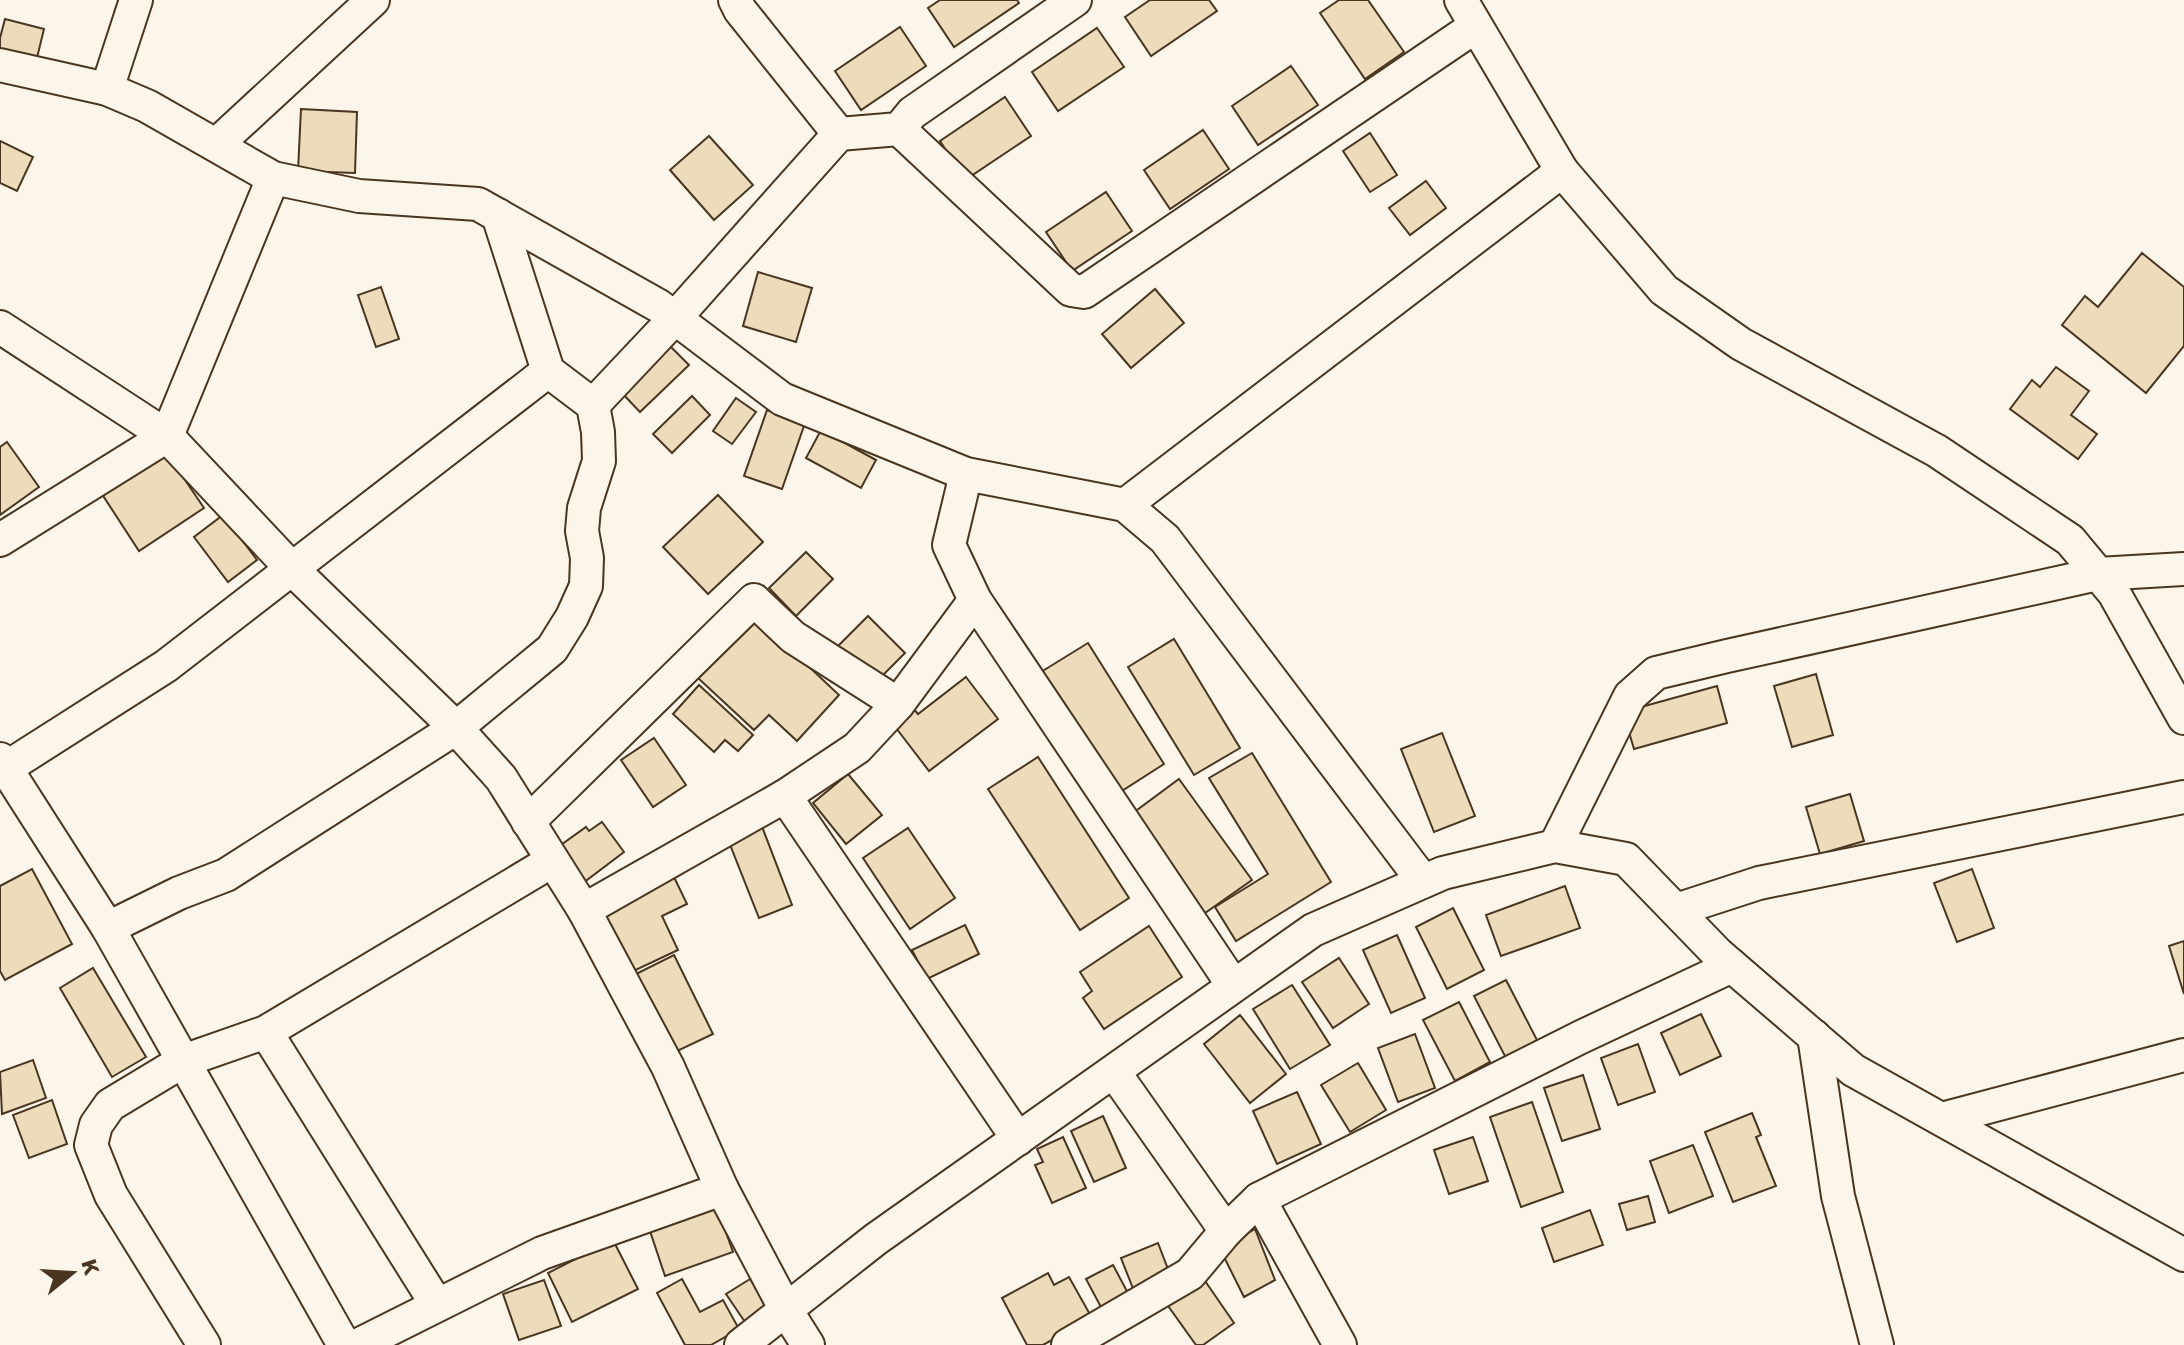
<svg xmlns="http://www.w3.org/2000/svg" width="2184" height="1345" viewBox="0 0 2184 1345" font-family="'Work Sans',sans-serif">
  <rect width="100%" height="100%" fill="#fbf6e9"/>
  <g fill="#ecdcbc" stroke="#4a3520" stroke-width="2">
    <polygon points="940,0 1017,0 1019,3 954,47 928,8"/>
    <polygon points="1150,0 1209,0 1217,11 1151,56 1125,17"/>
    <polygon points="1339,0 1368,0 1404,52 1365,79 1320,13"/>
    <polygon points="5,19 44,29 35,66 0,57 0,38"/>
    <polygon points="900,27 926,66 861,110 835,71"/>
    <polygon points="1097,28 1124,67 1058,111 1032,72"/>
    <polygon points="1291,66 1318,105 1258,145 1232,106"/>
    <polygon points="1005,97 1031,136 965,180 940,141"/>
    <polygon points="301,109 357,112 355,173 298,171"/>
    <polygon points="1203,130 1229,169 1170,209 1144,170"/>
    <polygon points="1370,133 1397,175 1370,192 1343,151"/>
    <polygon points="709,136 753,185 714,220 670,170"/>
    <polygon points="0,141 33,157 17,191 0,183"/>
    <polygon points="1426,181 1446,208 1410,235 1389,208"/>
    <polygon points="1106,192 1132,231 1072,271 1046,232"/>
    <polygon points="2142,253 2184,287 2184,346 2146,393 2062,325 2085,296 2098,307"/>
    <polygon points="758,272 812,288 796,342 743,326"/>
    <polygon points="381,287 399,339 376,347 358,295"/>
    <polygon points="1155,289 1184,323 1131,368 1102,334"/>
    <polygon points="669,345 689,365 640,412 620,391"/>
    <polygon points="2056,367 2089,391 2071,415 2097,434 2078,459 2010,409 2032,380 2040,387"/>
    <polygon points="692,396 710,415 672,453 653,434"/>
    <polygon points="736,398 756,412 732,444 713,431"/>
    <polygon points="767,410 805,423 782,489 744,476"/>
    <polygon points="821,430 876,460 861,488 806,458"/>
    <polygon points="7,442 39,487 0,515 0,447"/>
    <polygon points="162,446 204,508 139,551 98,488"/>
    <polygon points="718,495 763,542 708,594 663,547"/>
    <polygon points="223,515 257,560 228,582 194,537"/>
    <polygon points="806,552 833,579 796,616 769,588"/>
    <polygon points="868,616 905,653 874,684 837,647"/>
    <polygon points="756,617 839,695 797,741 769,715 754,730 698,678"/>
    <polygon points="1174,639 1240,748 1194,775 1128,667"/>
    <polygon points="1088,643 1164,764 1117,794 1041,672"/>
    <polygon points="1816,674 1833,735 1792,747 1774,686"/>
    <polygon points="966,677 998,719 929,771 893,724 913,708 918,714"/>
    <polygon points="699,685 753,735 738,751 725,740 714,752 673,714"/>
    <polygon points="1717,686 1727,723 1634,749 1623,712"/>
    <polygon points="1442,733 1475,816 1434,832 1401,749"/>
    <polygon points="654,738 686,785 653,807 621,760"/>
    <polygon points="1252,753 1331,882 1236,941 1215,907 1268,874 1209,778"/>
    <polygon points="1038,757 1129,898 1080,930 988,789"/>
    <polygon points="848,774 882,815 846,844 813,803"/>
    <polygon points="1179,779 1252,880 1205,913 1133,813"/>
    <polygon points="1850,794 1864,841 1820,854 1806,807"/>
    <polygon points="602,822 624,852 579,886 554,850 586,827 589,831"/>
    <polygon points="761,824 792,905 759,918 727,837"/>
    <polygon points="908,828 955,898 910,929 863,858"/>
    <polygon points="32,869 72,944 5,980 0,971 0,886"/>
    <polygon points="1972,869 1994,928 1957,942 1934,883"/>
    <polygon points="674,877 687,904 662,916 678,950 623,976 594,915"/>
    <polygon points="1565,886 1580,928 1501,956 1486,915"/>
    <polygon points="1453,908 1484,970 1447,989 1416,927"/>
    <polygon points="965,925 979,954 927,979 912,950"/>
    <polygon points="1149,926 1182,977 1104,1029 1083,998 1092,991 1080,972"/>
    <polygon points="1397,935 1425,998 1391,1013 1363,950"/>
    <polygon points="2184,941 2184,994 2169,946"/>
    <polygon points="674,955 713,1034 673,1053 634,975"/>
    <polygon points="1339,958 1369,1004 1333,1028 1302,982"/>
    <polygon points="93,968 146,1057 112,1077 60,988"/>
    <polygon points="1506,980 1538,1042 1506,1058 1474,996"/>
    <polygon points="1292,985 1330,1045 1290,1069 1253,1009"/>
    <polygon points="1459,1002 1490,1062 1455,1081 1423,1020"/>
    <polygon points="1701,1014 1721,1056 1680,1075 1661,1033"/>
    <polygon points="1240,1015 1286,1074 1250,1103 1204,1044"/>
    <polygon points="1415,1034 1435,1088 1398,1102 1378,1048"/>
    <polygon points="1638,1044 1655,1092 1618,1105 1601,1058"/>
    <polygon points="33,1060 46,1098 2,1114 0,1072"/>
    <polygon points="1358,1063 1386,1110 1350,1132 1321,1085"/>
    <polygon points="1583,1075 1600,1129 1562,1141 1544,1088"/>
    <polygon points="1297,1092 1321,1144 1277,1164 1253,1111"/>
    <polygon points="52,1100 67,1144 29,1158 13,1115"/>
    <polygon points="1532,1102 1563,1192 1521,1207 1490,1117"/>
    <polygon points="1752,1113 1761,1135 1756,1137 1776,1186 1733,1202 1705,1132"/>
    <polygon points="1103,1116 1126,1168 1094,1182 1071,1131"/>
    <polygon points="1063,1137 1086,1188 1052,1203 1035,1165 1043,1162 1037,1149"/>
    <polygon points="1473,1137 1488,1181 1449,1194 1434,1150"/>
    <polygon points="1693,1145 1713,1196 1669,1213 1650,1161"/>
    <polygon points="1648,1196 1655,1222 1627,1230 1619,1204"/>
    <polygon points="714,1199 733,1252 665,1276 647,1222"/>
    <polygon points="1590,1210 1603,1245 1554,1262 1542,1228"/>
    <polygon points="1255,1229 1275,1280 1244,1297 1220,1249"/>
    <polygon points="613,1240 638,1289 572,1322 548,1273"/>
    <polygon points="1158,1243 1171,1277 1134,1291 1121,1258"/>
    <polygon points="1113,1265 1129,1295 1102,1309 1086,1279"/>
    <polygon points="1048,1273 1054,1285 1069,1277 1092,1318 1043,1345 1027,1345 1002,1298"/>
    <polygon points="1203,1278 1234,1323 1203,1345 1196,1345 1166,1303"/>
    <polygon points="682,1279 700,1312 723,1300 739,1329 711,1345 685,1345 657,1293"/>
    <polygon points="750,1279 770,1310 747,1325 726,1294"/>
    <polygon points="544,1280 561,1326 519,1340 503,1294"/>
  </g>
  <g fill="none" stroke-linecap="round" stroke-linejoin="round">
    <g stroke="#4a3520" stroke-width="36">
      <g id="minor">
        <polyline points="735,0 740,10 839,134"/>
        <polyline points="1461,0 1562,171 1664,290 1741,344 1937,451 2070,540 2114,593 2184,718"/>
        <polyline points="0,65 107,89 147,106 273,178 359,196 478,204 659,306 782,399 966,474 1125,505 1165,539 1423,881"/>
        <polyline points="107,89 136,0"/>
        <polyline points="899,129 1071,290 1084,292 1476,26"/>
        <polyline points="216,145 373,0"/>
        <polyline points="0,327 167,436 293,570 456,728 501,778 584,910 668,1067 722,1189 786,1310 808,1345"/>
        <polyline points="593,405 675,318 839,134 899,129 912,113 1075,0"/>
        <polyline points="966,474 949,545 975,600 1233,985"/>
        <polyline points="1125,505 1562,171"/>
        <polyline points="0,540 167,436 273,178"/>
        <polyline points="0,759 108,928 344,1345"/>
        <polyline points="6,768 166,666 548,371"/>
        <polyline points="785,796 1018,1139"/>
        <polyline points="528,822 754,600 793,637 898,704"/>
        <polyline points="1555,846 1630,696 1656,673 1727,656 2098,574 2184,569"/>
        <polyline points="584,910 785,796 857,748 898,704 975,600"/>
        <polyline points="1676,910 1759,883 2184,797"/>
        <polyline points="108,928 179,893 226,875 456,728 552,649 572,617 586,586 587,558 582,531 584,508 599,461 598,432 593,405 548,371 498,215"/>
        <polyline points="266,1032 437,1305"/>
        <polyline points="1814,1036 1838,1196 1877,1345"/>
        <polyline points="1114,1072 1226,1231"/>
        <polyline points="1942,1119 2184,1055"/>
        <polyline points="1259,1199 1340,1345"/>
        <polyline points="204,1345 111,1195 91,1145 96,1125 110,1105 183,1061 266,1032 552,861"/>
        <polyline points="358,1345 542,1253 722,1189"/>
        <polyline points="741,1345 876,1239 1313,930 1443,873 1555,846 1626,859 1718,954 1853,1070 2184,1255"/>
        <polyline points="1068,1345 1190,1274 1226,1231 1259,1199 1581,1037 1732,966"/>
      </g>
    </g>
    <use href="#minor" stroke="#fbf6e9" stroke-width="32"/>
  </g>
  <g transform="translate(72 1273) rotate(72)" stroke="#fbf6e9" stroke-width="6" paint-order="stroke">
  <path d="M0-6L14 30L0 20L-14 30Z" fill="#4a3520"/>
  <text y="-12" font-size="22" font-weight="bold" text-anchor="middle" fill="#4a3520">K</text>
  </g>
</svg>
